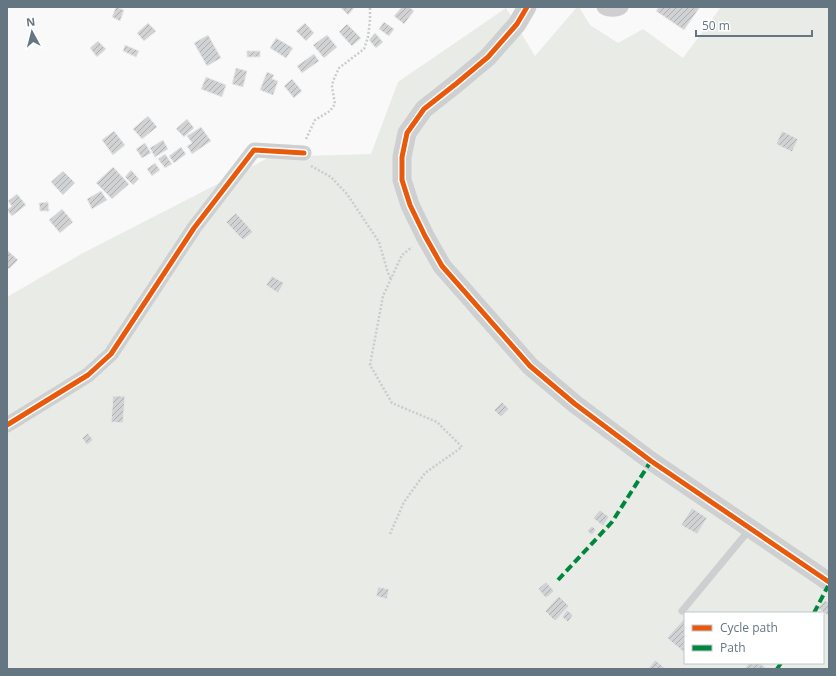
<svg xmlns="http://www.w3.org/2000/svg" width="836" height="676" viewBox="0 0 836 676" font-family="'Open Sans',sans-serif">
  <defs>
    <pattern id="building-hatch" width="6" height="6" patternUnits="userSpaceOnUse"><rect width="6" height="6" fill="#d0d2d3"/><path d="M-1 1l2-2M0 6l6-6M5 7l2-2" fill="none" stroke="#acafb1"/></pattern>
  </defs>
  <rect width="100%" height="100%" fill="#f9f9f9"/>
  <path fill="#e8ebe6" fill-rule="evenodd" d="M 577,7 L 579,7 L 590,25 L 618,43 L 643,29 L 683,58 L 721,7 L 829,7 L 829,669 L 7,669 L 7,297 L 83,253 L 270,157 L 371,154 L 398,82 L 506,8 L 535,56 ZM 685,613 L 823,613 L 823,663 L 685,663 Z"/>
  <g fill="url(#building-hatch)" stroke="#e8e8e8">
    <polygon points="116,7 124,10 120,21 112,17"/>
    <polygon points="340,7 355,7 348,15"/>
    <polygon points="402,7 409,7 414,11 404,24 394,16"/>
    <polygon points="659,7 700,7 684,30 656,11"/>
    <polygon points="384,22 394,29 389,36 379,29"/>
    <polygon points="148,23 156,31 144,41 137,33"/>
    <polygon points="305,23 314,33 306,41 296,31"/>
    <polygon points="347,24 361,38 352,46 339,32"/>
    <polygon points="375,33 383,42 376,48 369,40"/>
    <polygon points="208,35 221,58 207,66 194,43"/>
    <polygon points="327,35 337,47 324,58 313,45"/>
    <polygon points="276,38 293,48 286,58 270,48"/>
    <polygon points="98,41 106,49 97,57 90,48"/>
    <polygon points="125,45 139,51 136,57 123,51"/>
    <rect x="247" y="51" width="13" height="6"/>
    <polygon points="314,54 319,61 302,73 297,66"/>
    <polygon points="236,68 247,71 243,87 232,84"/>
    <polygon points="267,72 274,75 272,79 278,81 273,95 260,90"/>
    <polygon points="206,77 226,85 222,97 201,89"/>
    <polygon points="292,79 302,91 294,98 284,86"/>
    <polygon points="148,116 157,127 142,139 133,129"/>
    <polygon points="187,119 194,128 184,137 176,129"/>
    <polygon points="201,127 211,141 192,154 187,146 192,143 187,136"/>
    <polygon points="114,131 125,145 113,155 102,140"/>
    <polygon points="782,131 798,139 792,152 776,144"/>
    <polygon points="163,140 168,149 155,157 150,148"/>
    <polygon points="145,143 151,153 142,158 136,149"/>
    <polygon points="181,147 186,154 174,163 169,156"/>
    <polygon points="165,154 172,164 165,168 158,159"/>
    <polygon points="155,163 160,170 152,176 147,169"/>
    <polygon points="113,167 129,184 112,199 96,183"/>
    <polygon points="131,170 139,179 133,185 125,177"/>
    <polygon points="63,171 75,183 63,195 51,182"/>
    <polygon points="101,191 107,200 92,209 87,199"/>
    <polygon points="17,194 26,205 12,216 7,210 12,206 8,201"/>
    <polygon points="48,202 49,211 40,211 39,203"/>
    <polygon points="62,209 73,222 60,233 49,220"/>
    <polygon points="236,213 253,232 243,240 226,222"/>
    <polygon points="7,250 18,260 9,269 7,267"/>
    <polygon points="272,276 284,283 278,293 266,285"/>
    <polygon points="113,396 125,396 123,423 111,422"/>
    <polygon points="502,402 509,409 501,417 494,410"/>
    <polygon points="88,433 93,440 87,445 82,438"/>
    <polygon points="692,508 707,518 697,534 681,525"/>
    <polygon points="600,510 609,517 603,526 593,518"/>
    <polygon points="592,526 596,530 592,535 587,531"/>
    <polygon points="546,582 554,591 546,598 538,589"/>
    <polygon points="378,587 389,589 387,599 376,596"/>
    <polygon points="559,596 569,606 555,621 545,611"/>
    <polygon points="825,600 829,603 829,616 818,608"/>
    <polygon points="567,610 573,615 568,622 562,617"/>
    <polygon points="684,619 685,620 685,653 667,638"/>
    <polygon points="655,660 666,669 648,669"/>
    <polygon points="749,663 760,663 767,669 744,669"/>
  </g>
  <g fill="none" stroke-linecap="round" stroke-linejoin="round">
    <g stroke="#cbcccd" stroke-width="2.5" stroke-dasharray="2 2" stroke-linecap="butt">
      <polyline points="306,139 315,120 330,111 335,104 332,87 333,81 339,68 364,49 368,37 370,20 370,7"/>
      <polyline points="311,166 331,177 347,194 379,242 388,273 391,279"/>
      <polyline points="390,534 404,502 425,473 462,447 437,422 392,403 370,365 383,296 402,255 412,247"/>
    </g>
    <polyline stroke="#cecfd0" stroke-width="7" points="682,611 750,529"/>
    <g stroke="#cecfd0" stroke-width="15">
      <path d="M 604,7 C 609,10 616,10 621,7"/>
      <polyline points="7,425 88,375 111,354 194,228 254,150 304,153"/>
    </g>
    <polyline stroke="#cecfd0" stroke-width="19" points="527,7 517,24 488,57 457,83 424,109 407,133 402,157 402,180 410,205 425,236 442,266 530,366 575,404 651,461 829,582"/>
    <g stroke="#00873e" stroke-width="4" stroke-dasharray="8 4" stroke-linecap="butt">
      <polyline points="558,580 612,522 651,461"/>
      <polyline points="814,613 829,584"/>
      <polyline points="777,669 781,663"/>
    </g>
    <g stroke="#fff" stroke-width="8">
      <g id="cycleway">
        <polyline points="527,7 517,24 488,57 457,83 424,109 407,133 402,157 402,180 410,205 425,236 442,266 530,366 575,404 651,461 829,582"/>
        <polyline points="7,425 88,375 111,354 194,228 254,150 304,153"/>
      </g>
    </g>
    <use href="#cycleway" stroke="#e8590c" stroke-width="5"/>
  </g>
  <rect width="836" height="676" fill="none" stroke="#657683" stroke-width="16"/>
  <rect x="684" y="612" width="140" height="52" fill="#ffffff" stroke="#c1c8cd"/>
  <rect x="692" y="625" width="20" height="6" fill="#e8590c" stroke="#c1c8cd"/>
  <text x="720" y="632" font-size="12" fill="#657683">Cycle path</text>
  <rect x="692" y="645" width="20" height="6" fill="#00873e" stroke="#c1c8cd"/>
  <text x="720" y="652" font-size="12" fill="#657683">Path</text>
  <g transform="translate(32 32) rotate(353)" stroke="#ffffff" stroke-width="3" paint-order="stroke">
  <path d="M0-3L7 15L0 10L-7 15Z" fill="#657683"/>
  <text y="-6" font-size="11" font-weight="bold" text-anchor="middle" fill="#657683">N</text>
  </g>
  <path d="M696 30v6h116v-6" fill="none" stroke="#657683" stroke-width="2"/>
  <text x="702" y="30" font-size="12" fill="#657683" stroke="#ffffff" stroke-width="3" paint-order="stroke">50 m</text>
</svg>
